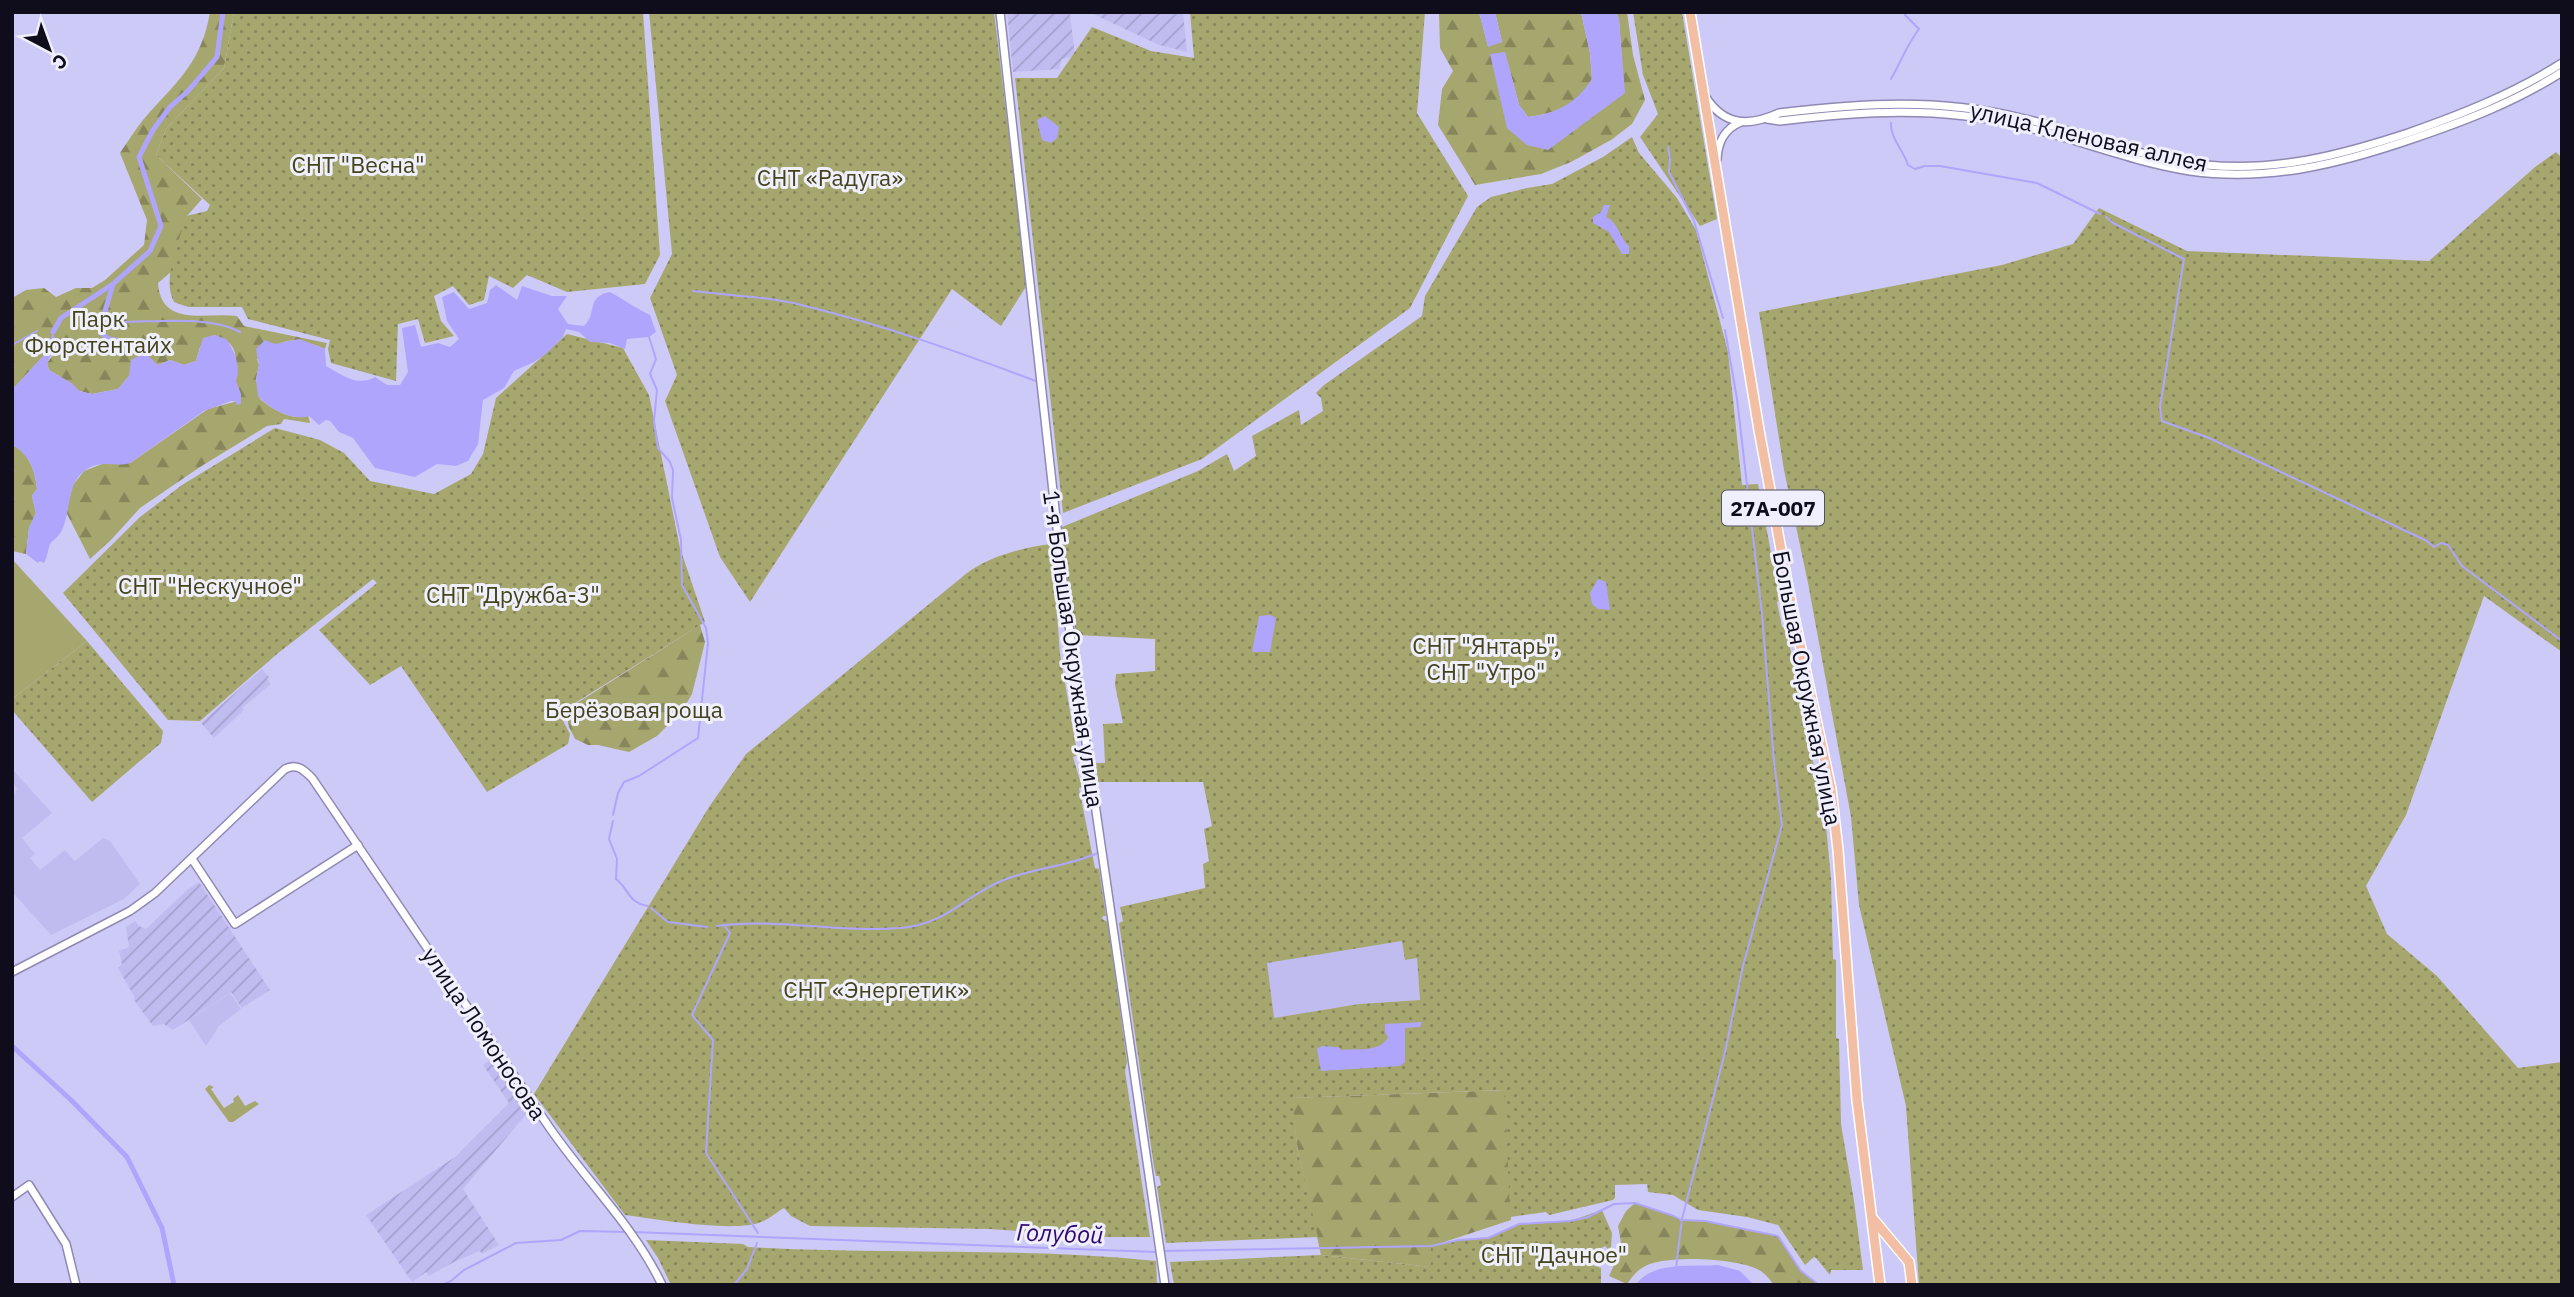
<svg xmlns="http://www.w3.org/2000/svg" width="2574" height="1297" viewBox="0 0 2574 1297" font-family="'IBM Plex Sans',sans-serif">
  <defs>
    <pattern id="industrial-furrows" width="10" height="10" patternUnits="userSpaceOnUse" patternTransform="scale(1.75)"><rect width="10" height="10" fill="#c1bcf0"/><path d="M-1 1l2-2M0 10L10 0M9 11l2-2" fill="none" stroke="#a5a0cd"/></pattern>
    <pattern id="forest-firs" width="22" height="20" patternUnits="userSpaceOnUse" patternTransform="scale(1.75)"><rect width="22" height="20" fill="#a6a76e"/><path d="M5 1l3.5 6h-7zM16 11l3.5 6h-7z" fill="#86865a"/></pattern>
    <pattern id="park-dots" width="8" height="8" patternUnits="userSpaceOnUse" patternTransform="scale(1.75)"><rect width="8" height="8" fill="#a6a76e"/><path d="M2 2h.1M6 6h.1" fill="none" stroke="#86865a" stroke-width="1.8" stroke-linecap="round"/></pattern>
  </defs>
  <rect width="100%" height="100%" fill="#cecaf7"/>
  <g fill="#c1bcf0">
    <polygon points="12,769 52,813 22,838 35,854 30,858 40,870 65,850 75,861 103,838 110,841 140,884 124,899 51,935 15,895 12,896 12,798 17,789 12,779"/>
    <polygon points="1402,941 1417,957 1420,1000 1359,1004 1274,1019 1266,963"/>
    <polygon points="230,993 241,1009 219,1026 206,1046 189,1020"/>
  </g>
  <g fill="url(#industrial-furrows)">
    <polygon points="1007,12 1183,12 1187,52 1159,45 1093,14 1070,14 1075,56 1062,59 1059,69 1013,72"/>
    <polygon points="262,669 269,677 267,679 271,684 242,708 244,710 214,738 201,723"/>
    <polygon points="199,882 270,990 242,1008 231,992 173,1030 164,1024 153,1026 134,1000 135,998 118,968 122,965 119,951 129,947 126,927 135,921 139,926 146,929 187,890"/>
    <polygon points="494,1057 529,1111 463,1189 499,1245 482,1254 480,1251 454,1262 429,1276 426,1272 412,1282 366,1215 455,1157 509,1103 483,1065"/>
  </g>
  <g fill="#a6a76e">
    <polygon points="12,559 87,641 12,699"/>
    <polygon points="209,1085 214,1087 211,1089 224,1108 234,1102 233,1099 238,1095 245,1106 255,1101 259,1104 233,1122 229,1122 205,1089"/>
  </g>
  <g fill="url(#forest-firs)">
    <path d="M 210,12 L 234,12 L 224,68 L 166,129 L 156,155 L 202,199 L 187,216 L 171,272 L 158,283 C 161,328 206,312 237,316 L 244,326 L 327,343 L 325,349 C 293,336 284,337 257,359 L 259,365 L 256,379 L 260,399 C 272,409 293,422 308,415 L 310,423 L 284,419 L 281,424 L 267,426 L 200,467 L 140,508 L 111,540 L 90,559 L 66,512 L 73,485 L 84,471 L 102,464 L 130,463 L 208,409 L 241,400 C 241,392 237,390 236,383 C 234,361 243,344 214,335 L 200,347 L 196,361 L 184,365 L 170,360 L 158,365 L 151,360 L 129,376 L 118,389 L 92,394 L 79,391 L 72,384 L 49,370 L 47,363 L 55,352 L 46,353 L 12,390 L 12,298 L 26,290 L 44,288 L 56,297 L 76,288 L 92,288 L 105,280 L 144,245 L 147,220 L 120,153 C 129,140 138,125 149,113 C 180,79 202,60 210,12 Z"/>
    <path d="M 1439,12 L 1479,12 L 1488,46 L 1502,42 L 1495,12 L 1581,12 L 1590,53 L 1592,79 C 1576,105 1558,113 1528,117 L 1519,105 L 1505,52 L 1527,145 L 1624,90 L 1619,19 L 1616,12 L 1627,12 L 1633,55 L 1645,100 L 1632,124 L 1611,140 L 1571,162 L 1541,174 L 1475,185 L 1438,125 L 1442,89 L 1453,71 L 1440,48 Z"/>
    <path d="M 12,445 C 29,453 35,470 37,489 L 32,496 L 36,513 L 29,528 L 26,554 L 12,551 Z"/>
    <polygon points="700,625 705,642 692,694 682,711 657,736 629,752 598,745 588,745 575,739 569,727 566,710"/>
    <polygon points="1506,1090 1511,1220 1432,1246 1431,1267 1321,1255 1298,1152 1291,1098"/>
    <path d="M 1635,1203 L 1674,1216 L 1681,1220 L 1705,1221 L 1778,1236 L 1801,1271 L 1819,1285 L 1774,1285 C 1770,1280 1765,1273 1759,1270 C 1737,1258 1662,1254 1642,1268 C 1636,1271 1631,1279 1627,1284 L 1609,1276 L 1622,1248 L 1618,1226 L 1626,1211 Z"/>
  </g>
  <g fill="url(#park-dots)" fill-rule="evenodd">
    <path d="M 234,12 L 643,12 L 660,255 L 645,284 L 567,292 L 527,275 L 513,288 L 489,276 L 484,300 L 469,305 L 453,286 L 434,296 L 441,321 L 454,336 L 425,343 L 418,319 L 398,324 L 396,381 L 331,363 L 328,349 L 330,340 L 248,319 L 242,307 L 188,307 L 174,302 C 161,278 180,241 186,216 L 207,211 L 210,205 L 156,155 L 166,129 L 224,68 Z"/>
    <polygon points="649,12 994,12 1027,285 1001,326 952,289 750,602 720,557 665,401 677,375 650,298 672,254"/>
    <polygon points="1190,12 1425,12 1417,113 1468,196 1410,308 1202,459 1063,513 1015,78 1057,78 1092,27 1151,51 1194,58"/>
    <polygon points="1633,12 1682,12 1717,219 1700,226 1640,137 1658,114 1643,75"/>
    <path d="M 1632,137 L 1639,153 L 1677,198 L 1696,230 L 1728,352 L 1742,485 L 1758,484 L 1780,600 L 1777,602 L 1782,627 L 1786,628 L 1826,825 L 1831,879 L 1833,959 L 1836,960 L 1836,1038 L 1839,1039 L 1841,1124 L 1854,1201 L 1863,1270 L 1831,1270 L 1830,1275 L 1816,1258 L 1814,1257 L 1805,1265 L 1778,1225 L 1747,1217 L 1698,1210 L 1673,1195 L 1648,1192 L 1647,1184 L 1615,1185 L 1615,1198 L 1613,1200 L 1549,1215 L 1546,1212 L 1510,1217 L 1505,1090 L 1292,1098 L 1298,1152 L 1318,1237 L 1166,1243 L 1158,1193 L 1157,1187 L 1161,1185 L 1159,1176 L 1156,1176 L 1154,1167 L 1119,923 L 1123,921 L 1120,907 L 1205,888 L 1203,864 L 1209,861 L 1204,829 L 1212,826 L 1203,782 L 1098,782 L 1096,763 L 1105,763 L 1103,724 L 1123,723 L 1115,685 L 1116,674 L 1155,671 L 1155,639 L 1078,635 C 1064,602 1064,563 1062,527 L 1198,471 L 1227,454 L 1234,471 L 1256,456 L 1252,436 L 1299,410 L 1301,425 L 1323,411 L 1321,398 L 1316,393 L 1324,385 L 1422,316 L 1425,296 L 1477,207 L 1491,197 L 1527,188 L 1552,184 L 1603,157 ZM 1402,941 L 1405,960 L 1417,958 L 1420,1000 L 1359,1004 L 1274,1018 L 1267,963 Z"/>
    <polygon points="2556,152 2562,158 2562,652 2484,596 2406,815 2366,886 2387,934 2437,976 2518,1068 2562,1062 2562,1285 1919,1285 1906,1106 1859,905 1851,817 1808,583 1784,470 1759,312 2002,265 2073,244 2099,208 2187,251 2429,261 2535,167"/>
    <polygon points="567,334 623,348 649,395 680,548 705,622 559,713 570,734 568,744 487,792 401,666 370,685 319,630 377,583 373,579 277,654 200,721 168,720 63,593 140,517 182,485 275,428 320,440 344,453 370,481 434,494 471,474 483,454 496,398"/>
    <path d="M 1052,544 L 1060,654 L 1077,752 L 1076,756 L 1073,757 L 1082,787 L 1079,788 L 1095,868 L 1099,869 L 1106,916 L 1103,916 L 1102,919 L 1108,922 L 1127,1062 L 1125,1071 L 1150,1237 L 1102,1237 L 990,1229 L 810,1226 L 791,1216 L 784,1208 C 777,1212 769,1219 761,1222 C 736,1233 654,1219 625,1215 L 534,1094 L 709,807 L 746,754 L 967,573 C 990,556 1024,547 1052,544 Z"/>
    <polygon points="87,641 163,731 161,743 92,802 12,710 12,699"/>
    <polygon points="1602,1210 1612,1233 1611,1247 1608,1249 1605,1246 1586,1257 1589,1264 1601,1268 1601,1285 1174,1285 1170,1262 1321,1255 1431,1267 1431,1246 1459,1240 1488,1238 1519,1224 1570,1221"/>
    <path d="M 646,1240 L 743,1244 L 748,1247 C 884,1255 1021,1247 1156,1261 L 1157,1285 L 671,1285 L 658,1258 Z"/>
  </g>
  <g fill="#b0a5fd">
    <polygon points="1479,12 1495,12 1502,42 1488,47"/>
    <path d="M 1581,12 L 1616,12 L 1619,19 L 1625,93 L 1548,150 L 1527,145 L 1507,128 L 1490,54 L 1505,52 L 1519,105 L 1528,117 C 1556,114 1577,103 1592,79 L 1590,53 Z"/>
    <polygon points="1045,116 1059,127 1057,138 1051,143 1042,140 1037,120"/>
    <path d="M 1604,205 L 1610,205 L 1606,217 C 1618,222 1619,237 1629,246 L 1629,254 L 1622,254 L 1609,232 L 1593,223 L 1593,217 L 1601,212 Z"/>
    <path d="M 496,285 L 517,300 L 522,286 L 552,296 L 567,296 L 558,309 L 568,324 L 584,326 C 598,313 585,297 610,292 C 625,300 635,308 650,315 L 656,332 L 649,337 L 627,339 L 625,349 L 610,343 L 590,342 L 579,332 L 566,329 L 563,337 L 547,353 L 534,362 L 514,371 L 504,388 L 483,400 L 478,444 L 468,461 L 456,466 L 437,464 L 415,477 L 375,468 L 353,438 L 339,432 L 330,421 L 326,420 L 319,425 L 309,416 C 293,422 269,408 258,396 L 256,379 L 259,365 L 256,349 L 265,340 L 275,344 L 299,339 L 325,349 L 326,366 C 342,375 357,387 375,377 L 387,385 L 400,385 L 408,372 L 402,328 L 415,325 L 421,347 L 438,343 L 450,347 L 459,339 L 447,321 L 442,297 L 454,292 L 469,309 L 487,303 L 490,290 Z"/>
    <path d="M 53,332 L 56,344 L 47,363 L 49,370 L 73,384 L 79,391 L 92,394 L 118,389 L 129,376 L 131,360 L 145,353 L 158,365 L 170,360 L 184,365 L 196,361 L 203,338 L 214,335 L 226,339 C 235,351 241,367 236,381 L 241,394 L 241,404 L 237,405 L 235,401 L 231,401 L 204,411 L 130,463 C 118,467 106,461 93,466 C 64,478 73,509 61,532 C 58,537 52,541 50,544 C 48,548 48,556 44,563 L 40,561 L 38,563 L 26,554 L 29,528 L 36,513 L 32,496 L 37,489 C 35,470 29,453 12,445 L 12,390 L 46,353 Z"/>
    <polygon points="1598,579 1606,582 1610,610 1598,609 1592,604 1590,593"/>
    <polygon points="1270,615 1276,618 1270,652 1252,652 1259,616"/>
    <path d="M 1422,1022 L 1420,1027 L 1405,1028 L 1405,1062 L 1400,1066 L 1321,1071 L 1317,1049 L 1322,1046 L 1338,1047 L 1341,1050 C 1357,1048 1378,1053 1388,1038 L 1385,1032 L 1385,1024 Z"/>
    <path d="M 1718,1265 L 1740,1271 L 1754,1285 L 1636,1285 C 1651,1261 1692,1267 1718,1265 Z"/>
  </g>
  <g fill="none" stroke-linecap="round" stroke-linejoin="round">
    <g stroke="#b0a5fd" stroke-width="2">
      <path d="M 1891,79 C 1901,62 1906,46 1919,29 L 1905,15 L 1906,12"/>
      <path d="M 1891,123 C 1890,138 1904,151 1908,165 L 1915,169 L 1925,166 L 1940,166 L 2037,183 L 2100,214"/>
      <polyline points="1668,147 1670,159 1669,172 1694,221 1723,318"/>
      <polyline points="2106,217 2113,223 2184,259 2160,407 2162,421 2209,438 2427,541 2434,547 2441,543 2448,545 2462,566 2562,641"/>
      <path d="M 693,291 C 730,296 769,296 805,306 C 884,325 961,353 1036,381"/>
      <path d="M 109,318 L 121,322 C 157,322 209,315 240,332"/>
      <polyline points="12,345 37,331"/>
      <polyline points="613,815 618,793 624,782 639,776 698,738 708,643 706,628 682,585 681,540 672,498 673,470 670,462 658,448 654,421 657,390 650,374 656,359 649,337"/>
      <path d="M 613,821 L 609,839 L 617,859 L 616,879 C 630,890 627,902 648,906"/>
      <polyline points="651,908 668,922 707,927"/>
      <path d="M 724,925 C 783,919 842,933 901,928 C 948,924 966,894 1006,879 C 1036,868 1068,866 1098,853"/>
      <polyline points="717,926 724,925 730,933 692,1015 713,1040 706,1153 758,1233"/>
      <polyline points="1684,1220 1705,1221 1778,1236 1801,1271 1819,1285"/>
      <polyline points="633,1232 1156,1252"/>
      <polyline points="1161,1251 1431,1246 1459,1240 1488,1238 1519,1224 1570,1221 1588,1217 1614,1204 1635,1203 1674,1216 1681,1220"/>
      <polyline points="1676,1268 1682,1219 1725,1052 1743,966 1782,825 1774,761 1762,614 1737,399 1725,330"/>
      <polyline points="442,1285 451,1281 464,1270 516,1243 561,1240 580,1231 628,1232"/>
      <polyline points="734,1285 747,1269 757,1243"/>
    </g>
    <g stroke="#b0a5fd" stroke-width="5">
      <polyline points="113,284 101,325 101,333 109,339 126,342 142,355"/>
      <polyline points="53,332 61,318 113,284 150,251 161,226 139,157 153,130 170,107 188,91 217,57 223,12"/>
      <polyline points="12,1046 71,1100 127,1157 162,1228 174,1285"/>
    </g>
    <g stroke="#8e8ab4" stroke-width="10">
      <g id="secondary">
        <polyline points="1000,12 1064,591 1165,1285"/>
        <path d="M 1705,96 C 1724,126 1748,127 1779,113 C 1861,103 1940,98 2021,118 C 2083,132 2142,159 2206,165 C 2276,172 2341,155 2408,133 C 2462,114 2513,94 2562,63"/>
        <path d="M 1767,119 L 1780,121 C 1861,111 1941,106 2021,126 C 2078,139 2132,162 2190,171 C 2268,182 2339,164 2412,139 C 2465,121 2515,102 2562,72"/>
        <path d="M 1717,159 C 1718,142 1724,129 1741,122"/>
        <polyline points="192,859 235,924 358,845"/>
        <path d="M 12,972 L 130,911 L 155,893 L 285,769 C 297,763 304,770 312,778 C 389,892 467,1007 545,1121 C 582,1177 633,1224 662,1285"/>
        <polyline points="12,1197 29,1185 66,1244 76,1285"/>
      </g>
    </g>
    <g stroke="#fff" stroke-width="12">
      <g id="highway">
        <polyline points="1690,12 1759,430 1789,593 1831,789 1838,850 1857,1100 1880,1285"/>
        <polyline points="1874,1220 1909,1262 1912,1285"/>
      </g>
    </g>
    <use href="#secondary" stroke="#fff" stroke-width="7"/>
    <use href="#highway" stroke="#f3bfa4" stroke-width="9"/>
  </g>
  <g text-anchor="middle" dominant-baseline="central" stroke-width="6" stroke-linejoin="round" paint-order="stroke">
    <rect fill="#f0effd" stroke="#525160" stroke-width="2" x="1722" y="490.5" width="102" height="35" rx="5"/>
    <g font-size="21" font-weight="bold" fill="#0f0d1c">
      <text x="1773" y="508">27А-007</text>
    </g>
    <g font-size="23" fill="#0f0d1c" stroke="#f0effd">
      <text transform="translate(2089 136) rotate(13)">улица Кленовая аллея</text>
      <text transform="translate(1074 649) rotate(82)">1-я Большая Окружная улица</text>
      <text transform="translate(1808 688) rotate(79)">Большая Окружная улица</text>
      <text transform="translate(485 1033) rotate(56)">улица Ломоносова</text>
    </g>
    <g font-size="23" fill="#44441a" stroke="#f0effd">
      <text x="358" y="164">СНТ "Весна"</text>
      <text x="830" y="177">СНТ «Радуга»</text>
      <text x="98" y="318">Парк<tspan x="98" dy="26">Фюрстентайх</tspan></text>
      <text x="210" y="585">СНТ "Нескучное"</text>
      <text x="513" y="594">СНТ "Дружба-3"</text>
      <text x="1486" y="645">СНТ "Янтарь",<tspan x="1486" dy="26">СНТ "Утро"</tspan></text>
      <text x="634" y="709">Берёзовая роща</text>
      <text x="876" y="989">СНТ «Энергетик»</text>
      <text x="1554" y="1254">СНТ "Дачное"</text>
    </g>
    <g font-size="24" font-style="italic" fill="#2f0970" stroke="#f0effd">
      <text transform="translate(1060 1233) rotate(2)">Голубой</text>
    </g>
  </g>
  <rect width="2574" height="1297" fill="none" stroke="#0f0d1c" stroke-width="28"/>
  <g transform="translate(49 49) rotate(139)" stroke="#f0effd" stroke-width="5" paint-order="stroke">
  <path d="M0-5L12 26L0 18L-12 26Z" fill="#0f0d1c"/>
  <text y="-10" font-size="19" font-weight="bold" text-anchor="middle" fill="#0f0d1c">С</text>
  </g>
</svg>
